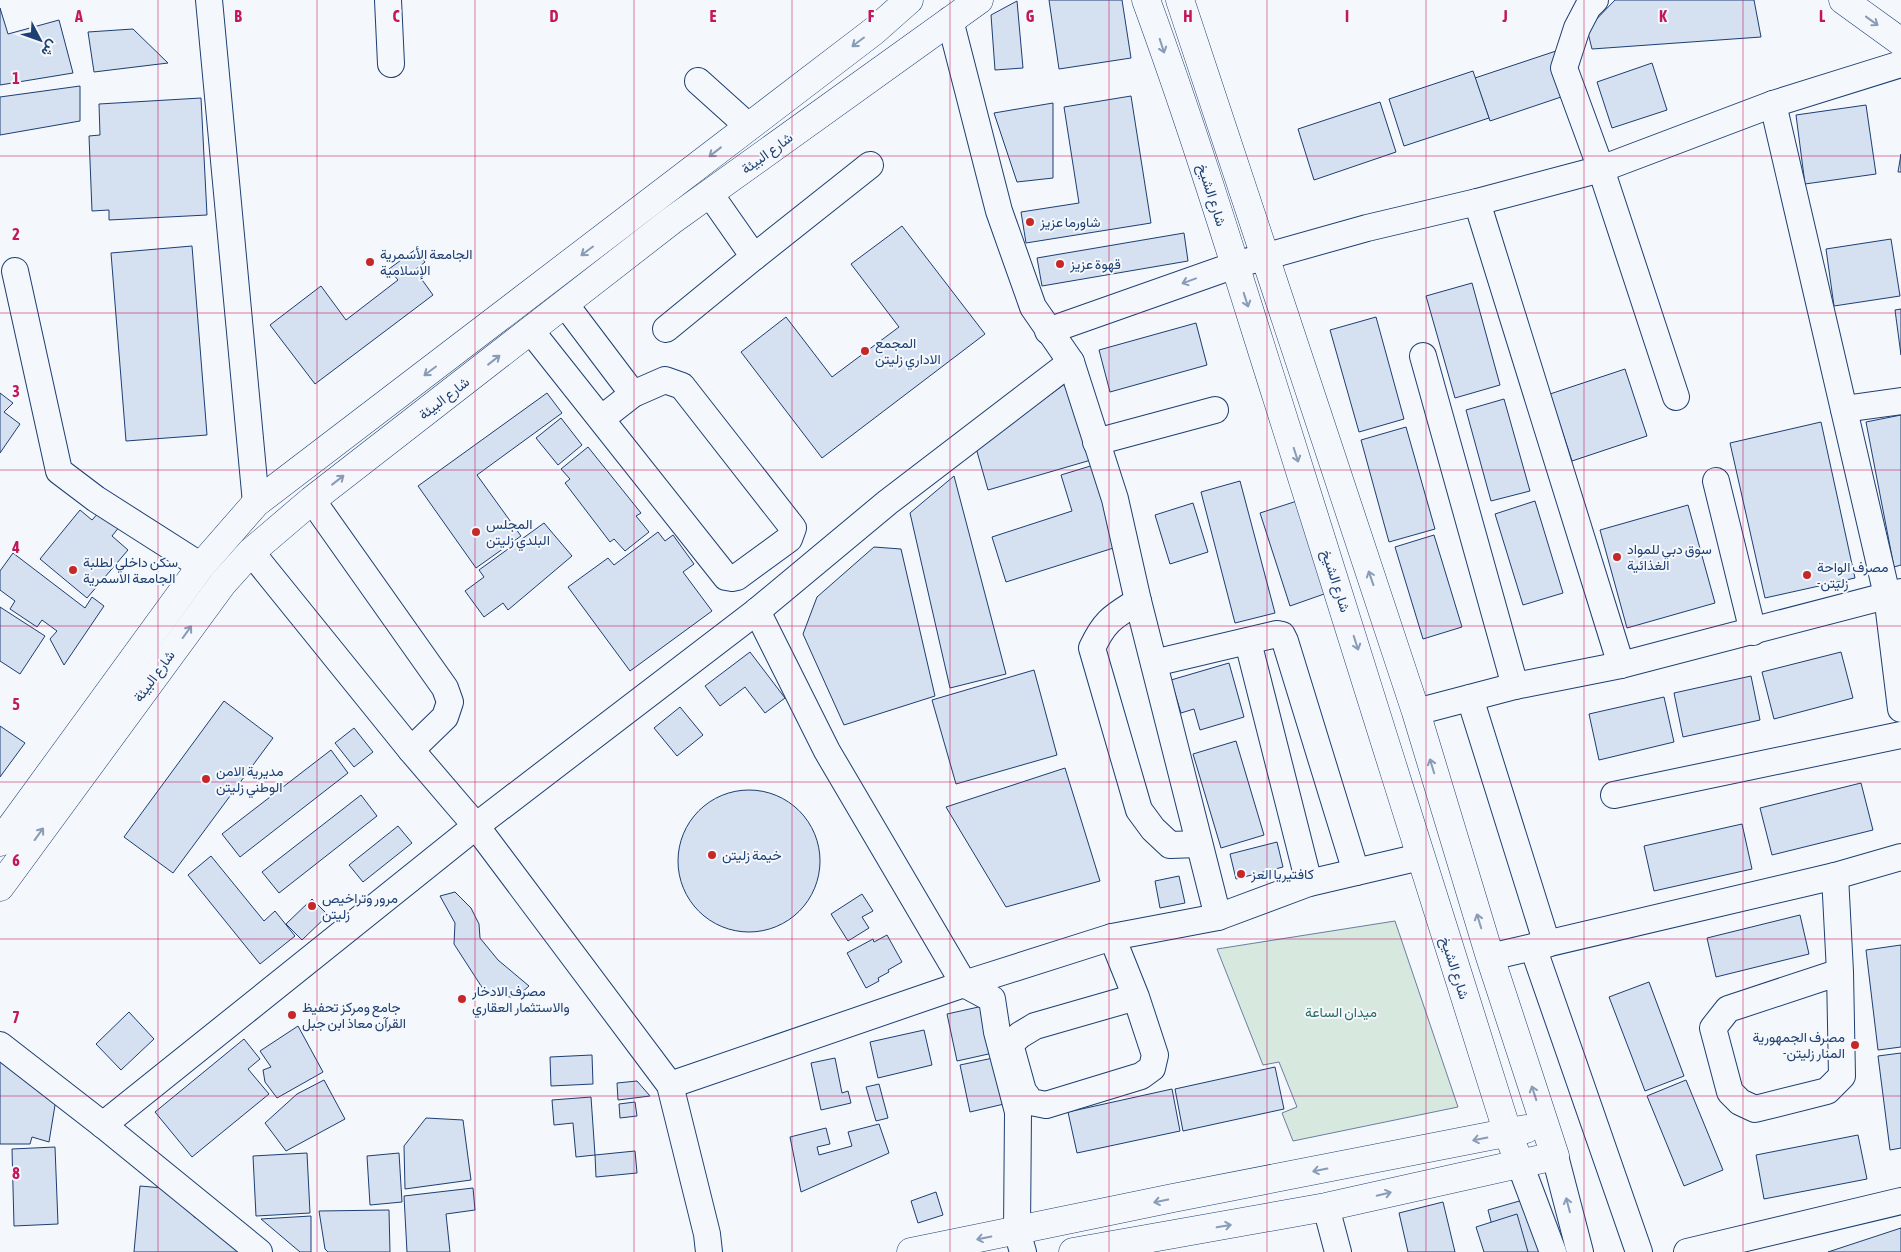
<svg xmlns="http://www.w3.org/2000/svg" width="1901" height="1252" viewBox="0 0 1901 1252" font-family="'Asap Condensed',Vazirmatn,sans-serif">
  <rect width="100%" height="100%" fill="#f4f7fb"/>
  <polygon fill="#d7e8df" stroke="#687fa3" points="1395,921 1458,1107 1293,1141 1282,1113 1297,1107 1279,1062 1263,1065 1217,949"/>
  <g fill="#d5e0f0" stroke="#1d3f73">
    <polygon points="1049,0 1122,0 1131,58 1059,69"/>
    <polygon points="1615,0 1754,0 1761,37 1592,49 1587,29"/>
    <polygon points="1017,1 1023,68 995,70 991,15"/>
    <polygon points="0,8 8,34 59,20 73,73 0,85"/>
    <polygon points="133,29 168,63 94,72 88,32"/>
    <polygon points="1556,51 1570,94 1490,121 1475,78"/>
    <polygon points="1652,63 1667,110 1612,128 1597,82"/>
    <polygon points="1473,71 1489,118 1404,146 1389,99"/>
    <polygon points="80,86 80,121 0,135 0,97"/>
    <polygon points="1131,96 1151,223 1026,243 1021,212 1079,203 1064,107"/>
    <polygon points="201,98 207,215 109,220 109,210 92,211 89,136 100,135 99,104"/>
    <polygon points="1380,102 1396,152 1314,180 1298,129"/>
    <polygon points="1053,103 1053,178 1017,182 994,113"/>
    <polygon points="1866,105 1876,174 1805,184 1796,115"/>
    <polygon points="1901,154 1901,172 1898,172"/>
    <polygon points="902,226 985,334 822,458 741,352 786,317 832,377 899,327 851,264"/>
    <polygon points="1184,233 1188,261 1042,286 1037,258"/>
    <polygon points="1891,239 1900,296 1834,306 1826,249"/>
    <polygon points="192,246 207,435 126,441 111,253"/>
    <polygon points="416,249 425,262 415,270 433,295 315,384 270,325 321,286 346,320 398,280 389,269"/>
    <polygon points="1472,283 1500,385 1455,398 1426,296"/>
    <polygon points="1901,309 1901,355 1895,310"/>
    <polygon points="1376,317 1404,419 1359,432 1330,330"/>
    <polygon points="1196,323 1207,365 1110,392 1099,350"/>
    <polygon points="1625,369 1647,436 1572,461 1550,394"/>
    <polygon points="1069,381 1091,460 988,490 976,448"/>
    <polygon points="0,393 13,403 4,412 20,424 0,453"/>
    <polygon points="547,393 562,413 477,475 521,536 476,568 418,486"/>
    <polygon points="1504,399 1530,491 1491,501 1466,410"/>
    <polygon points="1901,415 1901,565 1894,567 1866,422"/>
    <polygon points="561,418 582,445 558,465 536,438"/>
    <polygon points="1821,422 1855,578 1765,598 1730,443"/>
    <polygon points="1406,427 1435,529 1389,542 1361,440"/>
    <polygon points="588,447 641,513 636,516 649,532 625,551 614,539 610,542 565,483 570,479 561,469"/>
    <polygon points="1097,464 1123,545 1006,582 992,537 1072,511 1061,475"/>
    <polygon points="954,476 1006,674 950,688 910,513"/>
    <polygon points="1240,481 1275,613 1235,623 1201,492"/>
    <polygon points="1297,501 1327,593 1290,606 1260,513"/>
    <polygon points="1535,501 1563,593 1523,605 1495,514"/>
    <polygon points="1193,503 1208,552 1170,564 1155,515"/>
    <polygon points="1688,505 1715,603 1627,628 1600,530"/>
    <polygon points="80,510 92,520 101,510 120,526 112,536 128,550 87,598 40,559"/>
    <polygon points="544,523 572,556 508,610 503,603 484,617 465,591 484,577 479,570"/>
    <polygon points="658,532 665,541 673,535 694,564 683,572 712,611 630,671 568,587 608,558 614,565"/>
    <polygon points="1434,535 1462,627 1423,639 1395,547"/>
    <polygon points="874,547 901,549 935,696 844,725 803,634 817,597"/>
    <polygon points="13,553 85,608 92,597 104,606 64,665 50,639 57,631 42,620 37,627 10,609 15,601 0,590 0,571"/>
    <polygon points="0,607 45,636 20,674 0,661"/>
    <polygon points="750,652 785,698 765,713 745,687 720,706 705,686"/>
    <polygon points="1841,652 1853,698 1774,719 1762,672"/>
    <polygon points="1229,663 1244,717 1200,730 1194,709 1181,713 1171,680"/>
    <polygon points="1034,670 1057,755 956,784 932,700"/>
    <polygon points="1751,676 1760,720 1683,737 1674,693"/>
    <polygon points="1664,697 1674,742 1599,760 1589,714"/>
    <polygon points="224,701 273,738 173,873 124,837"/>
    <polygon points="680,707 703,735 677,756 654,728"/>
    <polygon points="0,726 25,743 0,777"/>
    <polygon points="354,728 373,752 354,767 335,743"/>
    <polygon points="1236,741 1264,835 1221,848 1193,754"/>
    <polygon points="331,750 348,773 240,857 222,834"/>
    <polygon points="1065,768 1100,881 1006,907 946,807"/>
    <polygon points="1861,783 1873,830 1772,855 1760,808"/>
    <circle cx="749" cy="861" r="71"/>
    <polygon points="361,795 377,816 279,893 262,872"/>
    <polygon points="1742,824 1752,869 1654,891 1644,846"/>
    <polygon points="398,826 412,843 363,882 349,865"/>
    <polygon points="1277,842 1283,867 1236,879 1230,854"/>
    <polygon points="211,856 264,921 275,911 295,936 260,964 188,875"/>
    <polygon points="1179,876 1185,903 1160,908 1155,881"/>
    <polygon points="455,892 471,908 479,924 480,938 498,960 529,986 520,994 510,997 485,992 454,944 455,923 440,896"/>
    <polygon points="862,894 873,911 862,917 869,928 848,941 831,914"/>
    <polygon points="312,899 328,915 302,940 286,924"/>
    <polygon points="1800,915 1809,954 1716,977 1707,938"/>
    <polygon points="887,935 902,962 888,970 889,972 878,978 879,981 866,988 847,953 873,939 874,942"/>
    <polygon points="1901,945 1901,1047 1878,1050 1866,950"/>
    <polygon points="1649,982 1684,1076 1645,1091 1609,997"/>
    <polygon points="983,1006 993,1053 957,1061 947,1014"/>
    <polygon points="129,1012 154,1039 121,1070 96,1044"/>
    <polygon points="298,1026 323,1072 277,1098 265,1082 263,1070 271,1067 260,1051"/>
    <polygon points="924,1030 932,1065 878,1078 870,1042"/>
    <polygon points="244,1039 260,1059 248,1069 269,1094 192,1157 155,1112"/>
    <polygon points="1901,1053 1901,1148 1890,1150 1878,1056"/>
    <polygon points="592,1055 593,1084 551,1086 550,1057"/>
    <polygon points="0,1058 56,1099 49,1142 32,1137 30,1144 0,1144"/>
    <polygon points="835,1058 842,1093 848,1091 851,1103 821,1110 811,1063"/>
    <polygon points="993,1058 1004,1104 970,1112 960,1065"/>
    <polygon points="1275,1067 1284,1109 1183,1131 1175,1089"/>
    <polygon points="324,1080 345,1119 286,1151 265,1123 297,1094"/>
    <polygon points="1686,1080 1723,1170 1684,1186 1647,1096"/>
    <polygon points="637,1081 650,1096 618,1100 617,1083"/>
    <polygon points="879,1084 888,1118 876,1121 866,1087"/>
    <polygon points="1172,1089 1180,1131 1077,1153 1068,1112"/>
    <polygon points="591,1097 595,1155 576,1157 573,1123 554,1125 552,1100"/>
    <polygon points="635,1102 637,1116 620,1118 619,1104"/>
    <polygon points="426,1118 463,1120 471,1180 405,1189 404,1146"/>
    <polygon points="879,1124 889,1153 801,1192 790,1137 826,1128 830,1144 817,1147 819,1155 852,1146 848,1132"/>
    <polygon points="1858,1135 1867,1179 1764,1199 1756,1155"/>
    <polygon points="55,1147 58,1224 14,1226 12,1149"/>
    <polygon points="635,1151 637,1173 596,1177 595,1155"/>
    <polygon points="307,1153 310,1213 256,1216 253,1156"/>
    <polygon points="399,1153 402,1202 370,1205 367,1156"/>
    <polygon points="140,1186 175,1189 194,1200 194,1217 209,1223 245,1252 134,1252"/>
    <polygon points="473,1188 475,1210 446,1214 450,1252 407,1252 404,1196"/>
    <polygon points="936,1192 943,1215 918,1223 911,1201"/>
    <polygon points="1530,1198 1545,1252 1499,1252 1488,1210"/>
    <polygon points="1443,1202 1455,1252 1408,1252 1399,1213"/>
    <polygon points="389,1210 390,1252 328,1252 325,1249 319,1211"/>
    <polygon points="1517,1214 1528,1252 1484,1252 1476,1227"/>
    <polygon points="311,1216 311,1252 300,1252 261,1219"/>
    <polygon points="1901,1228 1901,1252 1828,1252"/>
  </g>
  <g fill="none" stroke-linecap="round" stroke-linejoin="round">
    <g stroke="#1d3f73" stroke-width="28">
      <g id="minor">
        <polyline points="209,0 256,503"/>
        <polyline points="388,0 391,64"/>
        <polyline points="1595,0 1588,7 1577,28 1564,68 1601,169 1676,397"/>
        <polyline points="950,20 999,211 1033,307 1071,362 1115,499 1138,601 1218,917"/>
        <polyline points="698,81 748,126"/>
        <polyline points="1773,104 1887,595 1901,709"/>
        <polyline points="710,194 754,257 870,165"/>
        <polyline points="1477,202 1621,665"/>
        <polyline points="15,271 59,471 96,499 201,566"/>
        <polyline points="565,304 633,394"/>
        <polyline points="666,329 754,257"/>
        <polyline points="531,331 726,577 732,578 737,577 789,539 793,528 682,386 665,380 633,394 601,419"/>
        <polyline points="1048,331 1235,265 1367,228 1477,202 1601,169 1773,104 1901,64"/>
        <polyline points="1423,356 1515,686"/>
        <polyline points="1844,409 1901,401"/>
        <polyline points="1096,442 1215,410"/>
        <polyline points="1716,481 1753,632"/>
        <polyline points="312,500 445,688 450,702 445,717 411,750"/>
        <polyline points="251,552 411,750 476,826 670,1085 707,1234 709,1252"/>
        <path d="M 1138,601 C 1113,617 1105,620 1092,648 L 1139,810 L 1153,829 L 1170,845 L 1199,844"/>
        <polyline points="757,611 827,751 964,984 992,999 997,1032 1018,1112 1017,1231 1023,1252"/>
        <polyline points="1248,642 1309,883"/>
        <polyline points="1154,663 1277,634 1282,635 1285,641 1356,872"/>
        <polyline points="1470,698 1547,944"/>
        <polyline points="1416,712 1515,686 1621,665 1901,592"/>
        <polyline points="1614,795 1901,735"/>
        <polyline points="1835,876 1840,972 1842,1076 1827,1091 1755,1109 1740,1102 1730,1092 1713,1028 1728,1009 1840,972"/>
        <polyline points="1112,937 1136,997 1155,1055 1152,1068 1141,1076 1046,1105 1031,1102 1023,1091 1010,1044 1020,1035 1035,1026 1136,997"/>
        <polyline points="1533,947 1639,1252"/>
        <polyline points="1490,957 1835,876 1901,857"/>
        <polyline points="0,1045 103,1125 259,1252"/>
        <polyline points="670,1085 964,984 1112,937 1218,917 1309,883 1420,857"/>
        <polyline points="103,1125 476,826 757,611 888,502 1071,362"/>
        <polyline points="1555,1156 1580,1252"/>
        <polyline points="1520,1164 1553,1252"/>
        <polyline points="1326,1207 1338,1252"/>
        <polyline points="1687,1252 1901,1201"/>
      </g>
    </g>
    <g stroke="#1d3f73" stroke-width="29">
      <g id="major">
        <path d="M 1146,0 C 1194,131 1235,265 1277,398 C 1355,643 1430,889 1508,1134 L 1520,1164"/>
        <polyline points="1843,0 1901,42"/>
        <polyline points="0,842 201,566 256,503 874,31 909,0"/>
        <polyline points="0,887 223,583 251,552 312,500 671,221 979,0"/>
        <polyline points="911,1252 1173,1198 1526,1129"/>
        <polyline points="1073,1252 1326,1207 1555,1156 1490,957 1416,712 1180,0"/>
      </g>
    </g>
    <use href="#minor" stroke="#f4f7fb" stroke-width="26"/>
    <use href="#major" stroke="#f4f7fb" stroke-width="28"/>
  </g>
  <defs><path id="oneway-shaft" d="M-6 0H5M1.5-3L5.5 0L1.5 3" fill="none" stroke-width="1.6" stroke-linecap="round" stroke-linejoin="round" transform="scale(1.25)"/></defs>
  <g stroke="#889bb7">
    <use href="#oneway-shaft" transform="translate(1872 21) rotate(36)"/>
    <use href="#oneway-shaft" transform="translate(858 42) rotate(143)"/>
    <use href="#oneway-shaft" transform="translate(1162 46) rotate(72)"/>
    <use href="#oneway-shaft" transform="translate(715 152) rotate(142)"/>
    <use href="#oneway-shaft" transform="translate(587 251) rotate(143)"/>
    <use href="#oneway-shaft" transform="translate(1189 281) rotate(160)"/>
    <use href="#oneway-shaft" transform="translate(1246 300) rotate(72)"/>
    <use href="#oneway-shaft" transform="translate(494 360) rotate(-38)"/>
    <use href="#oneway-shaft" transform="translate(430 371) rotate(143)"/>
    <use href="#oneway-shaft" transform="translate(1296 455) rotate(72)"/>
    <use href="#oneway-shaft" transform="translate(338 480) rotate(-38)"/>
    <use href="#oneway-shaft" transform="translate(1371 578) rotate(-109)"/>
    <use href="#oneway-shaft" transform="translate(187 632) rotate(-54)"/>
    <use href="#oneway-shaft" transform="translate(1356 643) rotate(72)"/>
    <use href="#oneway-shaft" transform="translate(1432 766) rotate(-107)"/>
    <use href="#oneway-shaft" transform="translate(39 834) rotate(-54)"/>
    <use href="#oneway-shaft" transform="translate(1479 921) rotate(-107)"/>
    <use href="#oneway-shaft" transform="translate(1534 1093) rotate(-108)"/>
    <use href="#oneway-shaft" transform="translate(1480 1139) rotate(169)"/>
    <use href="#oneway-shaft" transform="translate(1320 1170) rotate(169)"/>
    <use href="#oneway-shaft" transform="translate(1384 1194) rotate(-13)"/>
    <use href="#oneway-shaft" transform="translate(1161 1201) rotate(168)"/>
    <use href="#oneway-shaft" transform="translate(1568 1205) rotate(-105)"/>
    <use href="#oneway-shaft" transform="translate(1224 1226) rotate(-10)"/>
    <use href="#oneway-shaft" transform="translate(984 1238) rotate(169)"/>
  </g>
  <path fill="none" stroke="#c2185b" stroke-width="1" stroke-opacity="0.55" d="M 158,0 L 158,1252M 317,0 L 317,1252M 475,0 L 475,1252M 634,0 L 634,1252M 792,0 L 792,1252M 950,0 L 950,1252M 1109,0 L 1109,1252M 1267,0 L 1267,1252M 1426,0 L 1426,1252M 1584,0 L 1584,1252M 1743,0 L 1743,1252M 0,156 L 1901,156M 0,313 L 1901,313M 0,470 L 1901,470M 0,626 L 1901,626M 0,782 L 1901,782M 0,939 L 1901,939M 0,1096 L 1901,1096"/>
  <g fill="#c62828" stroke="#f4f7fb" stroke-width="2">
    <circle cx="1030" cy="222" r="5"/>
    <circle cx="370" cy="262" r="5"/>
    <circle cx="1060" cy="264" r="5"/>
    <circle cx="865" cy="351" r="5"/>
    <circle cx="476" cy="532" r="5"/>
    <circle cx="1617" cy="557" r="5"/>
    <circle cx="73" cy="570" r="5"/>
    <circle cx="1807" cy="575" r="5"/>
    <circle cx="206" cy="779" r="5"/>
    <circle cx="712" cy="855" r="5"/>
    <circle cx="1241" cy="874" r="5"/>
    <circle cx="312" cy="906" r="5"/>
    <circle cx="462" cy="999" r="5"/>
    <circle cx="292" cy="1015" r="5"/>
    <circle cx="1855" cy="1045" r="5"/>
  </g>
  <g text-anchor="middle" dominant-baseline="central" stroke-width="4" stroke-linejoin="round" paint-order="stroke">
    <g font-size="14" fill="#1d3f73" stroke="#f4f7fb">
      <text transform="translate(767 153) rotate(-36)">شارع البيئة</text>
      <text transform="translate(1212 195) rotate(72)">شارع الشيخ</text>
      <text transform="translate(444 398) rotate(-38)">شارع البيئة</text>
      <text transform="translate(1336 581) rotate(72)">شارع الشيخ</text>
      <text transform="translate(154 676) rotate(-54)">شارع البيئة</text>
      <text transform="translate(1455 968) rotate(72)">شارع الشيخ</text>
    </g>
    <g font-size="14" fill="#1d3f73" stroke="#f4f7fb" text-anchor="start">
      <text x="1040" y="222">شاورما عزيز</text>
      <text x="380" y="254">الجامعة الأسمرية<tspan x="380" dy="16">الإسلامية</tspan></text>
      <text x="1070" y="264">قهوة عزيز</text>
      <text x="875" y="343">المجمع<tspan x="875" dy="16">الاداري زليتن</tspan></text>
      <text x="486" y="524">المجلس<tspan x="486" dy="16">البلدي زليتن</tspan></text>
      <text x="1627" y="549">سوق دبي للمواد<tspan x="1627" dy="16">الغذائية</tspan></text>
      <text x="83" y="562">سكن داخلي لطلبة<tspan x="83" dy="16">الجامعة اﻻسمرية</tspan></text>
      <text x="1817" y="567">مصرف الواحة<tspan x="1817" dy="16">-زليتن</tspan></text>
      <text x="216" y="771">مديرية الامن<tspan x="216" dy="16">الوطني زليتن</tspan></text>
      <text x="722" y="855">خيمة زليتن</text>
      <text x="1251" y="874">كافتيريا العز</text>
      <text x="322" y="898">مرور وتراخيص<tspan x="322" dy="16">زليتن</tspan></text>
      <text x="472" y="991">مصرف اﻻدخار<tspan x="472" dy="16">واﻻستثمار العقاري</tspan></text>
      <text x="302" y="1007">جامع ومركز تحفيظ<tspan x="302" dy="16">القرآن معاذ ابن جبل</tspan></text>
      <text x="1845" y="1037" text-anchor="end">مصرف الجمهورية<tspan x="1845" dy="16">-المنار زليتن</tspan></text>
    </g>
    <g font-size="14" fill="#2c6c60" stroke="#f4f7fb">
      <text x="1341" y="1012">ميدان الساعة</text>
    </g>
  </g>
  <g font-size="16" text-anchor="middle" font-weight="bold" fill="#c2185b" stroke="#f4f7fb" stroke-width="4" stroke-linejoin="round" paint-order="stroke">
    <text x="79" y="22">A</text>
    <text x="238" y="22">B</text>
    <text x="396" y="22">C</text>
    <text x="554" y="22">D</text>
    <text x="713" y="22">E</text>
    <text x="871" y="22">F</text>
    <text x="1030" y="22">G</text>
    <text x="1188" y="22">H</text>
    <text x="1347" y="22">I</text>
    <text x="1505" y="22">J</text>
    <text x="1663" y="22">K</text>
    <text x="1822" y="22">L</text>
    <text x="16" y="84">1</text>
    <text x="16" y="240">2</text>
    <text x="16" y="397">3</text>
    <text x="16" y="553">4</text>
    <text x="16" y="710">5</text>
    <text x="16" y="866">6</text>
    <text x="16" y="1023">7</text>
    <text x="16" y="1179">8</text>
  </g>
  <g transform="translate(40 40) rotate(131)" stroke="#f4f7fb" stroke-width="4" paint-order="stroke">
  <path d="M0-4L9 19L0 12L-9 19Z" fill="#1d3f73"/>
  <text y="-8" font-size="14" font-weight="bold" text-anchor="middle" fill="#1d3f73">ش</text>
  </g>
</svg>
